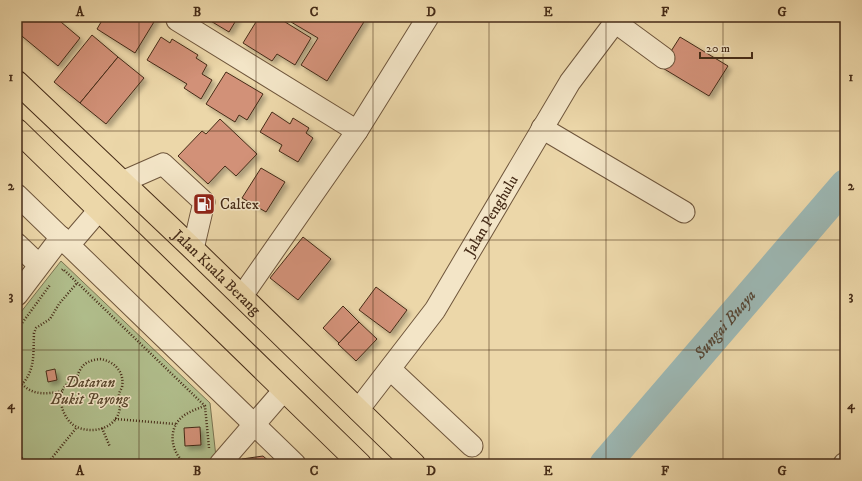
<svg xmlns="http://www.w3.org/2000/svg" width="862" height="481" viewBox="0 0 862 481" font-family="'IM FELL DW Pica',serif">
  <defs>
    <filter id="shadow"><feDropShadow dx="3.5" dy="3.5" stdDeviation="2" flood-color="#0004"/></filter>
  </defs>
  <rect width="100%" height="100%" fill="#ecd7a9"/>
  <filter id="stains"><feTurbulence type="fractalNoise" baseFrequency=".005" numOctaves="4"/><feColorMatrix values="0 0 0 0 .2 0 0 0 0 .09 0 0 0 0 .02 0 0 0 .5 -.17"/></filter>
  <radialGradient id="worn" r=".72"><stop offset=".6" stop-color="#630" stop-opacity="0"/><stop offset="1" stop-color="#630" stop-opacity=".3"/></radialGradient>
  <polygon fill="#b1bf8d" stroke="#7b7552" points="61,261 210,403 216,457 210,464 17,464 17,317"/>
  <g fill="none" stroke-linecap="round" stroke-linejoin="round">
    <path stroke="#9cb7b3" stroke-width="31" id="s1" d="M 605,464 L 845,185"/>
  </g>
  <g fill="#d29178" stroke="#452b17" filter="url(#shadow)">
    <polygon points="17,17 55,17 80,38 58,66 17,32"/>
    <polygon points="104,17 157,17 135,53 97,29"/>
    <polygon points="204,17 238,17 229,32"/>
    <polygon points="259,17 277,17 311,38 295,65 277,54 272,61 243,43"/>
    <polygon points="294,17 367,17 327,81 301,65 318,38 291,22"/>
    <polygon points="92,35 118,57 80,103 54,82"/>
    <polygon points="161,37 170,43 172,39 198,55 196,58 207,65 202,74 212,80 201,99 184,88 187,84 147,60"/>
    <polygon points="680,37 728,66 709,96 661,67"/>
    <polygon points="118,57 144,78 106,124 80,103"/>
    <polygon points="226,72 263,94 247,120 239,115 235,122 206,104"/>
    <polygon points="272,112 290,124 293,118 309,128 306,133 313,138 298,162 279,151 282,145 260,132"/>
    <polygon points="220,119 257,154 236,176 225,166 208,184 178,156 202,131 206,134"/>
    <polygon points="261,168 285,182 266,212 242,198"/>
    <polygon points="303,237 331,259 298,300 270,278"/>
    <polygon points="376,287 407,310 390,333 359,310"/>
    <polygon points="343,306 359,322 339,343 323,328"/>
    <polygon points="359,322 377,339 356,361 338,344"/>
    <polygon points="55,369 57,380 48,382 46,371"/>
    <polygon points="200,427 201,445 185,446 184,428"/>
    <polygon points="263,456 272,464 238,464 242,459"/>
  </g>
  <g fill="none" stroke-linecap="round" stroke-linejoin="round">
    <g stroke="#6f563c" stroke-width="23">
      <g id="minor">
        <polyline points="177,20 357,131"/>
        <polyline points="615,22 664,58"/>
        <polyline points="542,128 684,212"/>
        <polyline points="122,182 163,164 204,202 193,249"/>
        <polyline points="17,195 295,464"/>
        <polyline points="17,244 39,265"/>
        <polyline points="69,245 99,210"/>
        <polyline points="17,295 61,237"/>
        <polyline points="242,296 357,131 428,17"/>
        <polyline points="390,369 472,446"/>
        <path id="s2" d="M 358,410 L 435,310 L 570,82 L 619,17"/>
        <polyline points="220,464 284,390"/>
        <polyline points="844,464 845,463"/>
      </g>
    </g>
    <g stroke="#452b17" stroke-width="24">
      <g id="highway">
        <path id="s3" d="M 17,82 L 193,249 L 414,464"/>
        <polyline points="17,130 360,464"/>
      </g>
    </g>
    <g stroke="#452b17" stroke-width="2.5" stroke-dasharray="1 2" stroke-linecap="butt">
      <polyline points="62,270 63,269 205,406 209,448"/>
      <polyline points="17,330 50,285"/>
      <path d="M 100,359 C 114,361 125,372 122,387 C 121,390 119,392 119,395 C 119,399 121,403 120,407 C 118,430 88,436 72,424 C 62,415 56,396 66,385 C 69,382 73,381 76,378 C 78,376 78,373 80,370 C 84,362 92,360 100,359 Z"/>
      <path d="M 22,384 C 33,396 48,394 63,391"/>
      <path d="M 17,389 C 36,373 33,356 34,333 L 36,328 L 50,319 L 59,304 L 77,283"/>
      <polyline points="115,419 176,424"/>
      <polyline points="102,428 110,447"/>
      <polyline points="17,454 30,464"/>
      <polyline points="47,464 77,427"/>
      <path d="M 186,464 C 171,453 167,430 182,417 C 188,412 197,409 204,406"/>
    </g>
    <use href="#minor" stroke="#f3e5c7" stroke-width="21"/>
    <use href="#highway" stroke="#ecd7a9" stroke-width="22"/>
  </g>
  <path fill="none" stroke="#452b17" stroke-width="1" stroke-opacity="0.55" d="M 139,17 L 139,464M 256,17 L 256,464M 373,17 L 373,464M 489,17 L 489,464M 606,17 L 606,464M 723,17 L 723,464M 17,131 L 845,131M 17,240 L 845,240M 17,350 L 845,350"/>
  <defs>
    <g id="fuel-square" transform="scale(1.15)"><rect x="-9" y="-9" width="18" height="18" rx="4" fill="#8f2418" stroke="#f3e5c7"/><path d="M-5.5-6h7V0h2V4h1.3V-2.5L3-4.5l.8-.8L6-3V5H2.5V1h-1V6h-7ZM-4.2-4.7v3.2H.2V-4.7Z" fill="#fff"/></g>
  </defs>
  <g fill-rule="evenodd">
    <use href="#fuel-square" x="204" y="204"/>
  </g>
  <g text-anchor="middle" dominant-baseline="central" stroke-width="3" stroke-linejoin="round" paint-order="stroke">
    <g font-size="15" fill="#452b17" stroke="#f3e5c7" text-anchor="start">
      <text x="220" y="204">Caltex</text>
    </g>
    <g font-size="15" fill="#452b17" stroke="#f3e5c7">
      <text stroke="none"><textPath href="#s2" startOffset="236">Jalan Penghulu</textPath></text>
      <text stroke="none"><textPath href="#s3" startOffset="276">Jalan Kuala Berang</textPath></text>
    </g>
    <g font-size="15" font-style="italic" fill="#5b492f" stroke="#f3e5c7">
      <text x="90" y="382">Dataran<tspan x="90" dy="17">Bukit Payong</tspan></text>
    </g>
    <g font-size="16" font-style="italic" fill="#564736" stroke="#f3e5c7">
      <text stroke="none"><textPath href="#s1" startOffset="184">Sungai Buaya</textPath></text>
    </g>
  </g>
  <rect width="862" height="481" fill="none" stroke="#ecd7a9" stroke-width="44"/>
  <path d="M700 52v6h52v-6" fill="none" stroke="#452b17" stroke-width="2"/>
  <text x="706" y="52" font-size="12" fill="#452b17" stroke="#f3e5c7" stroke-width="3" paint-order="stroke">20 m</text>
  <rect x="22" y="22" width="818" height="437" fill="none" stroke="#452b17" stroke-width="1.5"/>
  <g font-size="13" text-anchor="middle" font-weight="bold" fill="#452b17">
    <text x="80" y="16">A</text>
    <text x="197" y="16">B</text>
    <text x="314" y="16">C</text>
    <text x="431" y="16">D</text>
    <text x="548" y="16">E</text>
    <text x="665" y="16">F</text>
    <text x="782" y="16">G</text>
    <text x="11" y="81">1</text>
    <text x="851" y="81">1</text>
    <text x="11" y="190">2</text>
    <text x="851" y="190">2</text>
    <text x="11" y="300">3</text>
    <text x="851" y="300">3</text>
    <text x="11" y="409">4</text>
    <text x="851" y="409">4</text>
    <text x="80" y="475">A</text>
    <text x="197" y="475">B</text>
    <text x="314" y="475">C</text>
    <text x="431" y="475">D</text>
    <text x="548" y="475">E</text>
    <text x="665" y="475">F</text>
    <text x="782" y="475">G</text>
  </g>
  <rect width="100%" height="100%" filter="url(#stains)"/>
  <rect width="100%" height="100%" fill="url(#worn)"/>
</svg>
